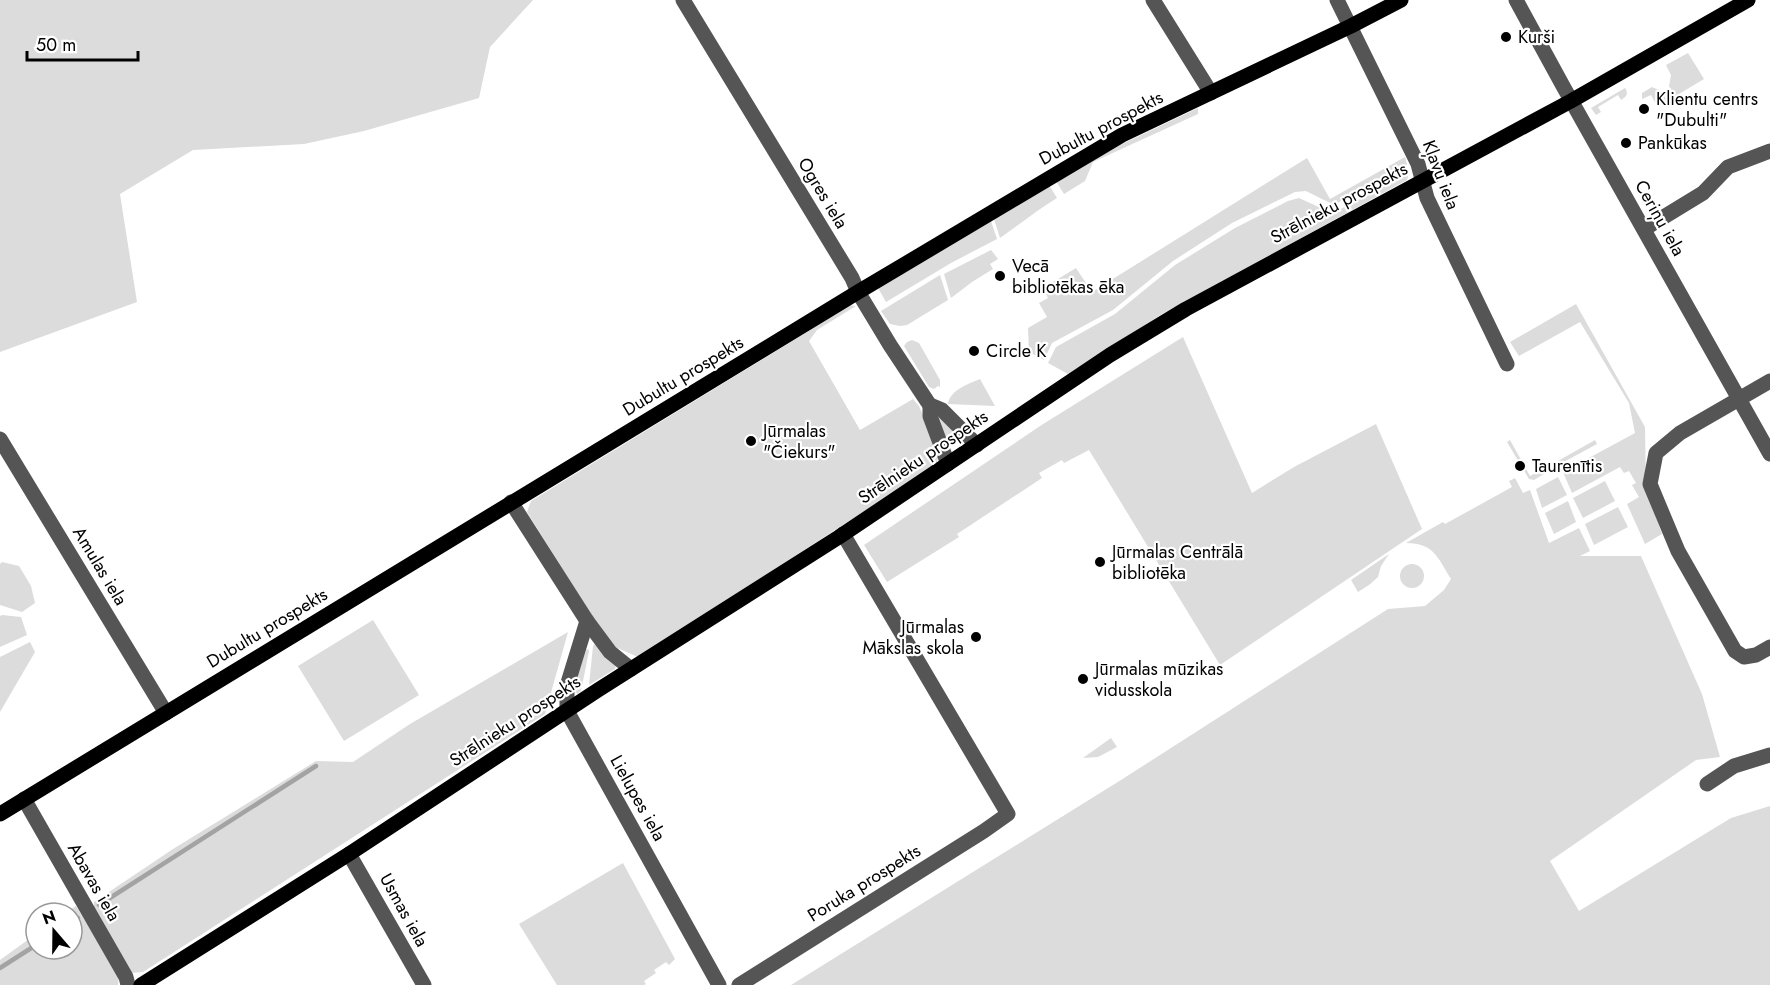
<svg xmlns="http://www.w3.org/2000/svg" width="1770" height="985" viewBox="0 0 1770 985" font-family="Jost,sans-serif">
  <rect width="100%" height="100%" fill="#fff"/>
  <g fill="#dcdcdc">
    <polygon points="0,0 533,0 490,47 479,98 364,131 304,144 193,150 120,194 137,302 0,352"/>
    <polygon points="1688,53 1704,79 1674,97 1669,86 1671,75 1666,65"/>
    <polygon points="1652,87 1663,92 1667,100 1657,106 1651,95 1642,99 1642,93"/>
    <path d="M 1625,88 C 1629,94 1626,97 1621,100 L 1618,95 L 1598,107 L 1601,112 L 1596,115 L 1591,108 Z"/>
    <polygon points="1198,108 1198,114 1093,162 1085,181 1064,194 1056,181 1116,147"/>
    <polygon points="1405,157 1407,165 1334,205 1306,191 1295,192 1232,223 1173,261 1113,310 1052,343 1044,360 1029,352 1028,328 1047,317 1039,303 1048,298 1043,288 1076,268 1092,292 1307,158 1330,199"/>
    <polygon points="1409,173 1407,180 1162,314 1068,374 1048,363 1056,347 1115,314 1175,265 1235,228 1288,201 1299,198 1325,210 1335,212"/>
    <path d="M 1049,185 L 1057,198 C 1037,210 1019,225 1000,238 L 994,219 Z"/>
    <polygon points="991,221 997,239 951,263 886,302 878,288"/>
    <polygon points="991,250 998,259 990,264 993,269 972,282 951,298 944,274"/>
    <polygon points="940,275 948,300 907,325 900,326 890,324 881,311"/>
    <polygon points="1576,304 1645,427 1646,490 1662,534 1645,544 1627,504 1639,497 1632,485 1636,483 1629,471 1624,473 1620,467 1572,493 1563,472 1635,433 1629,403 1580,322 1519,356 1510,342"/>
    <polygon points="848,305 856,306 817,330 809,341 860,430 913,399 919,406 939,453 936,465 638,657 615,647 597,624 527,512 531,501 804,334"/>
    <polygon points="1183,337 1252,493 1294,467 1376,424 1422,529 1220,665 1089,450 1064,463 1062,460 1039,473 1042,478 957,534 959,537 887,582 864,545 1040,426"/>
    <polygon points="912,340 919,343 940,380 940,387 938,386 934,389 929,387 904,346 907,342"/>
    <path d="M 980,379 L 995,406 L 948,404 C 950,390 968,384 980,379 Z"/>
    <polygon points="934,412 941,413 957,439 956,445 953,446 947,442"/>
    <polygon points="1510,440 1530,476 1551,465 1553,468 1552,469 1534,480 1529,479 1507,442"/>
    <polygon points="1595,440 1597,444 1560,464 1558,461"/>
    <polygon points="1558,477 1567,495 1542,508 1536,489"/>
    <path d="M 1515,478 L 1523,493 L 1530,490 L 1549,543 L 1579,528 L 1590,551 L 1580,556 L 1641,556 L 1702,694 L 1720,757 L 1696,760 L 1550,861 L 1579,911 L 1731,818 L 1770,806 L 1770,985 L 791,985 L 1121,780 L 1388,609 L 1425,606 L 1444,590 L 1451,579 C 1438,558 1434,543 1406,543 L 1443,522 L 1445,524 L 1512,487 L 1509,481 Z"/>
    <polygon points="1605,481 1615,501 1583,518 1573,498"/>
    <polygon points="1568,501 1576,522 1554,534 1545,513"/>
    <polygon points="1618,507 1628,527 1594,545 1585,524"/>
    <polygon points="1389,554 1381,566 1378,577 1369,585 1358,592 1351,580"/>
    <polygon points="2,562 19,566 31,586 35,603 22,612 0,605 0,564"/>
    <circle cx="1412" cy="576" r="12"/>
    <polygon points="2,615 21,617 27,635 0,647 0,616"/>
    <polygon points="373,620 419,695 344,741 298,666"/>
    <polygon points="568,632 545,714 143,972 131,973 94,908 94,902 173,849 316,761 353,762 410,724"/>
    <polygon points="30,642 35,652 0,712 0,657"/>
    <polygon points="596,643 616,665 615,669 589,685 593,646"/>
    <polygon points="588,649 589,651 581,691 577,694 574,687 586,650"/>
    <polygon points="1111,738 1117,747 1098,757 1083,758"/>
    <polygon points="623,863 675,959 669,965 666,962 654,970 656,973 644,981 646,984 644,985 557,985 519,924"/>
    <polygon points="76,906 119,975 118,985 0,985 0,960 36,934 36,949 72,949 72,913 65,913"/>
  </g>
  <g fill="none" stroke-linecap="round" stroke-linejoin="round">
    <g stroke="#a3a3a3" stroke-width="4.5">
      <polyline points="99,905 316,766"/>
      <polyline points="72,922 78,918"/>
      <polyline points="0,968 36,945"/>
    </g>
    <g stroke="#555" stroke-width="15">
      <polyline points="683,0 852,278 858,292 890,345 927,401 930,405 942,410 977,445"/>
      <polyline points="1153,0 1211,93"/>
      <polyline points="1337,0 1418,164 1427,198 1507,364"/>
      <polyline points="1516,0 1563,86 1770,454"/>
      <polyline points="1644,229 1703,193 1728,167 1770,151"/>
      <polyline points="1770,381 1680,433 1656,453 1650,484 1678,551 1735,651 1744,657 1756,655 1770,647"/>
      <polyline points="930,405 930,416 948,464"/>
      <polyline points="0,439 166,713"/>
      <polyline points="511,502 587,621 610,652 631,669"/>
      <polyline points="587,621 567,686 567,711 719,985"/>
      <polyline points="1707,784 1734,766 1770,755"/>
      <polyline points="24,799 126,977 128,985"/>
      <polyline points="349,854 424,985"/>
      <polyline points="739,985 984,831 1008,814 843,534"/>
    </g>
    <g stroke="#000" stroke-width="15">
      <polyline points="0,814 858,292 1122,135 1351,26 1401,0"/>
      <polyline points="141,985 349,854 598,690 839,537 1110,355 1186,309 1571,101 1748,0"/>
    </g>
  </g>
  <g fill="#000" stroke="#fff" stroke-width="2">
    <circle cx="1506" cy="37" r="6"/>
    <circle cx="1644" cy="109" r="6"/>
    <circle cx="1626" cy="143" r="6"/>
    <circle cx="1000" cy="276" r="6"/>
    <circle cx="974" cy="351" r="6"/>
    <circle cx="751" cy="441" r="6"/>
    <circle cx="1520" cy="466" r="6"/>
    <circle cx="1100" cy="562" r="6"/>
    <circle cx="976" cy="637" r="6"/>
    <circle cx="1083" cy="679" r="6"/>
  </g>
  <g text-anchor="middle" dominant-baseline="central" stroke-width="4.5" stroke-linejoin="round" paint-order="stroke">
    <g font-size="18" fill="#000" stroke="#fff" text-anchor="start">
      <text x="1518" y="37">Kurši</text>
      <text x="1656" y="99">Klientu centrs<tspan x="1656" dy="21">"Dubulti"</tspan></text>
      <text x="1638" y="143">Pankūkas</text>
      <text x="1012" y="266">Vecā<tspan x="1012" dy="21">bibliotēkas ēka</tspan></text>
      <text x="986" y="351">Circle K</text>
      <text x="763" y="431">Jūrmalas<tspan x="763" dy="21">"Čiekurs"</tspan></text>
      <text x="1532" y="466">Taurenītis</text>
      <text x="1112" y="552">Jūrmalas Centrālā<tspan x="1112" dy="21">bibliotēka</tspan></text>
      <text x="964" y="627" text-anchor="end">Jūrmalas<tspan x="964" dy="21">Mākslas skola</tspan></text>
      <text x="1095" y="669">Jūrmalas mūzikas<tspan x="1095" dy="21">vidusskola</tspan></text>
    </g>
    <g font-size="18" fill="#000" stroke="#fff">
      <text transform="translate(1101 128) rotate(-28)">Dubultu prospekts</text>
      <text transform="translate(1441 175) rotate(69)">Kļavu iela</text>
      <text transform="translate(823 193) rotate(59)">Ogres iela</text>
      <text transform="translate(1339 203) rotate(-28)">Strēlnieku prospekts</text>
      <text transform="translate(1660 218) rotate(61)">Ceriņu iela</text>
      <text transform="translate(683 376) rotate(-31)">Dubultu prospekts</text>
      <text transform="translate(923 457) rotate(-34)">Strēlnieku prospekts</text>
      <text transform="translate(100 566) rotate(59)">Amulas iela</text>
      <text transform="translate(267 628) rotate(-31)">Dubultu prospekts</text>
      <text transform="translate(515 721) rotate(-33)">Strēlnieku prospekts</text>
      <text transform="translate(638 798) rotate(61)">Lielupes iela</text>
      <text transform="translate(94 882) rotate(60)">Abavas iela</text>
      <text transform="translate(864 883) rotate(-32)">Poruka prospekts</text>
      <text transform="translate(404 910) rotate(61)">Usmas iela</text>
    </g>
  </g>
  <g transform="translate(54 931) rotate(340)"><circle r="28" fill="#ffffff" stroke="#999999" stroke-width="1.5"/>
  <path d="M0-4.5L10 22L0 15L-10 22Z" fill="#000000"/>
  <text y="-9" font-size="16" font-weight="bold" text-anchor="middle" fill="#000000">N</text>
  </g>
  <path d="M27 51v9h111v-9" fill="none" stroke="#000000" stroke-width="3"/>
  <text x="36" y="51" font-size="18" fill="#000000" stroke="#ffffff" stroke-width="4.5" paint-order="stroke">50 m</text>
</svg>
